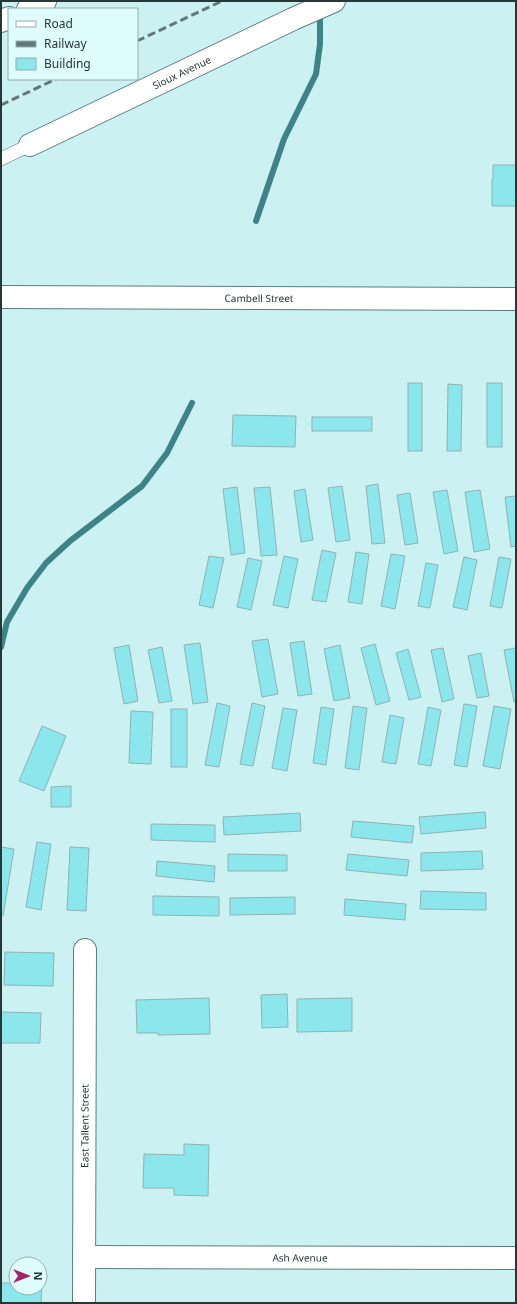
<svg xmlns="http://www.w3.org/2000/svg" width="517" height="1304" viewBox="0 0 517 1304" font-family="'Noto Sans',sans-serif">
  <rect width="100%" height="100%" fill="#ccf1f3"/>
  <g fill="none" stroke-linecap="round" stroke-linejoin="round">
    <g stroke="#3e8487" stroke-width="6">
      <polyline points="256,221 284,139 316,74 320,44 320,13"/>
      <polyline points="1,647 7,622 27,588 46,563 70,541 142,486 167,453 192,403"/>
    </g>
  </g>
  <g fill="#8be7eb" stroke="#8fb2b4">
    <polygon points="493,165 516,165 516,206 492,206 492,179 493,179"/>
    <rect x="408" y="383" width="14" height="68"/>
    <rect x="487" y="383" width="15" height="64"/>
    <polygon points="448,384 462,385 461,451 447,451"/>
    <polygon points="233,415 296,416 295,447 232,446"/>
    <rect x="312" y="417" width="60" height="14"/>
    <polygon points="378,484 385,543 372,544 366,486"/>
    <polygon points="342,486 350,540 336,542 328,488"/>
    <polygon points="237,487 245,553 231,555 223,489"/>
    <polygon points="270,487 277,555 261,556 254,488"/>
    <polygon points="305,489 313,540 301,542 294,491"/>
    <polygon points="447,490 458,551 444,554 433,492"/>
    <polygon points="480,490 490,549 474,552 465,492"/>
    <polygon points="410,493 418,543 405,545 397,495"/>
    <polygon points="516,496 516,546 511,547 505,497"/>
    <polygon points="322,550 336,553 326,602 312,600"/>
    <polygon points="356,552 369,554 362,604 348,602"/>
    <polygon points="391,554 405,556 395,609 381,606"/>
    <polygon points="209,556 224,558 213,608 199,605"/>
    <polygon points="284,556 298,559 288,608 273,605"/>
    <polygon points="464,557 477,560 467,610 453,607"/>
    <polygon points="499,557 511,559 502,608 490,606"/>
    <polygon points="248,558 262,561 251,610 237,607"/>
    <polygon points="426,563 438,565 430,608 418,606"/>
    <polygon points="268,639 278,694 262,697 252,641"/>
    <polygon points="304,641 312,694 298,696 290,643"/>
    <polygon points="200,643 208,702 193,704 184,645"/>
    <polygon points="375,644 390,701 376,705 361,648"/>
    <polygon points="129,645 138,701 124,704 114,648"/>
    <polygon points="340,645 350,698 334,701 324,649"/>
    <polygon points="162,647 172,701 159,703 148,650"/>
    <polygon points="443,648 454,699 442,702 431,650"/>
    <polygon points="516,648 516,702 514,702 504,650"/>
    <polygon points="408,649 421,697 409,700 396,653"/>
    <polygon points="481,653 489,696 477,698 468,656"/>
    <polygon points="217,703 230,706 219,767 205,765"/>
    <polygon points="252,703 265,706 253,766 240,764"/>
    <polygon points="464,704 477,706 467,767 454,765"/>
    <polygon points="353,706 367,708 359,770 345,768"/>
    <polygon points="494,706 511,709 500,769 483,766"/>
    <polygon points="321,707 334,709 326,765 313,763"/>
    <polygon points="428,707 441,710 431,766 418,764"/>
    <polygon points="283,708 297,710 287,771 272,768"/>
    <rect x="171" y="709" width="16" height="58"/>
    <polygon points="131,711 153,712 151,764 129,763"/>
    <polygon points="390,715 404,718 396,764 382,762"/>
    <polygon points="42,726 66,736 44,791 19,781"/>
    <polygon points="71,786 71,807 51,807 51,787"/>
    <polygon points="485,812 486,828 421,834 419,817"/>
    <polygon points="300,813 301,831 224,835 223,817"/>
    <polygon points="353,821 414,826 412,843 351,837"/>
    <polygon points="151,824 215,825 215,842 151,840"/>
    <polygon points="37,842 51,844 41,910 26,907"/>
    <polygon points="1,847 14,849 3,916 1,916"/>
    <polygon points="70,847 89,848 86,911 67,910"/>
    <polygon points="482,851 483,869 421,871 421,853"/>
    <polygon points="228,854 287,855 287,871 228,871"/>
    <polygon points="348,854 409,860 407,876 346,870"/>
    <polygon points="157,861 215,866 214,882 156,876"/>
    <polygon points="421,891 486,893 486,910 420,909"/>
    <polygon points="153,896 219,897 219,916 153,915"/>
    <polygon points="295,897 295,914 230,915 230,898"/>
    <polygon points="345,899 406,904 405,920 344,915"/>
    <polygon points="5,952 54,953 53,986 4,985"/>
    <polygon points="287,994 288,1027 262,1028 261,995"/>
    <polygon points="209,998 210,1034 158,1035 158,1033 137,1033 136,1000"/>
    <polygon points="352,998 352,1031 297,1032 297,999"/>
    <polygon points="1,1012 41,1013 40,1043 1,1043"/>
    <polygon points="184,1144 209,1145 208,1196 174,1195 174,1188 143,1188 144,1154 184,1155"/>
    <polygon points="1,1283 16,1283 16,1288 40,1288 40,1284 42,1284 41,1303 1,1303"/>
  </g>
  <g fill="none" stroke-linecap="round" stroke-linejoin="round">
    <g stroke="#5b7d7f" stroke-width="14">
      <polyline id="service" points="1,159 30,145"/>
    </g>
    <g stroke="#5b7d7f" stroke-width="24">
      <g id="minor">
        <path id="s1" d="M 30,145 L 293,19 L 334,1"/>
        <path id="s2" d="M 84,1257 L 516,1258"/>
        <path id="s3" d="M 84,1303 L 85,950"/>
      </g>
    </g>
    <g stroke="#5b7d7f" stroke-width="24">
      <g id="primary">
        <polyline points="28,9 45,1"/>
        <polyline points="1,21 9,18"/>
        <path id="s4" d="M 1,297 L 516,299"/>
      </g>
    </g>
    <use href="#service" stroke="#fff" stroke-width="13"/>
    <use href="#minor" stroke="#fff" stroke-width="22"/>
    <use href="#primary" stroke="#fff" stroke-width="22"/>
    <g stroke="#617879" stroke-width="3" stroke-dasharray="8 4" stroke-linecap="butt">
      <polyline points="137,41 222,1"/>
      <polyline points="1,105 56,79"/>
    </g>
  </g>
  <g text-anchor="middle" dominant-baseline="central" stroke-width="4" stroke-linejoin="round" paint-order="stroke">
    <g font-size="10" fill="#273636" stroke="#dffdfe">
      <text stroke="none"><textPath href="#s1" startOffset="168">Sioux Avenue</textPath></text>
      <text stroke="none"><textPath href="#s4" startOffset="258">Cambell Street</textPath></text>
      <text stroke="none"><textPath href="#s3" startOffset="177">East Tallent Street</textPath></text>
      <text stroke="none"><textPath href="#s2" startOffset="216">Ash Avenue</textPath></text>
    </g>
  </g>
  <rect width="517" height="1304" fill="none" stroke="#273636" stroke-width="4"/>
  <rect x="8" y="8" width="130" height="72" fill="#dffdfe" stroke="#95adae"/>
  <rect x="16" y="21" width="20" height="6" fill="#ffffff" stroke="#95adae"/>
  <text x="44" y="28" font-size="12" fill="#273636">Road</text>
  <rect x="16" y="41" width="20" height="6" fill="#617879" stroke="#95adae"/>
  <text x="44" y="48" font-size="12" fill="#273636">Railway</text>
  <rect x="16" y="58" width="20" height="12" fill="#8be7eb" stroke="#95adae"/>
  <text x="44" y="68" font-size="12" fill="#273636">Building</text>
  <g transform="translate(28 1276) rotate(90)"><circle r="19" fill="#dffdfe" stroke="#95adae"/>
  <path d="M0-3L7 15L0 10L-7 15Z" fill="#a5216d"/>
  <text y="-6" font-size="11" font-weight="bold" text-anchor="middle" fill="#273636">N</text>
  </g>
</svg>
